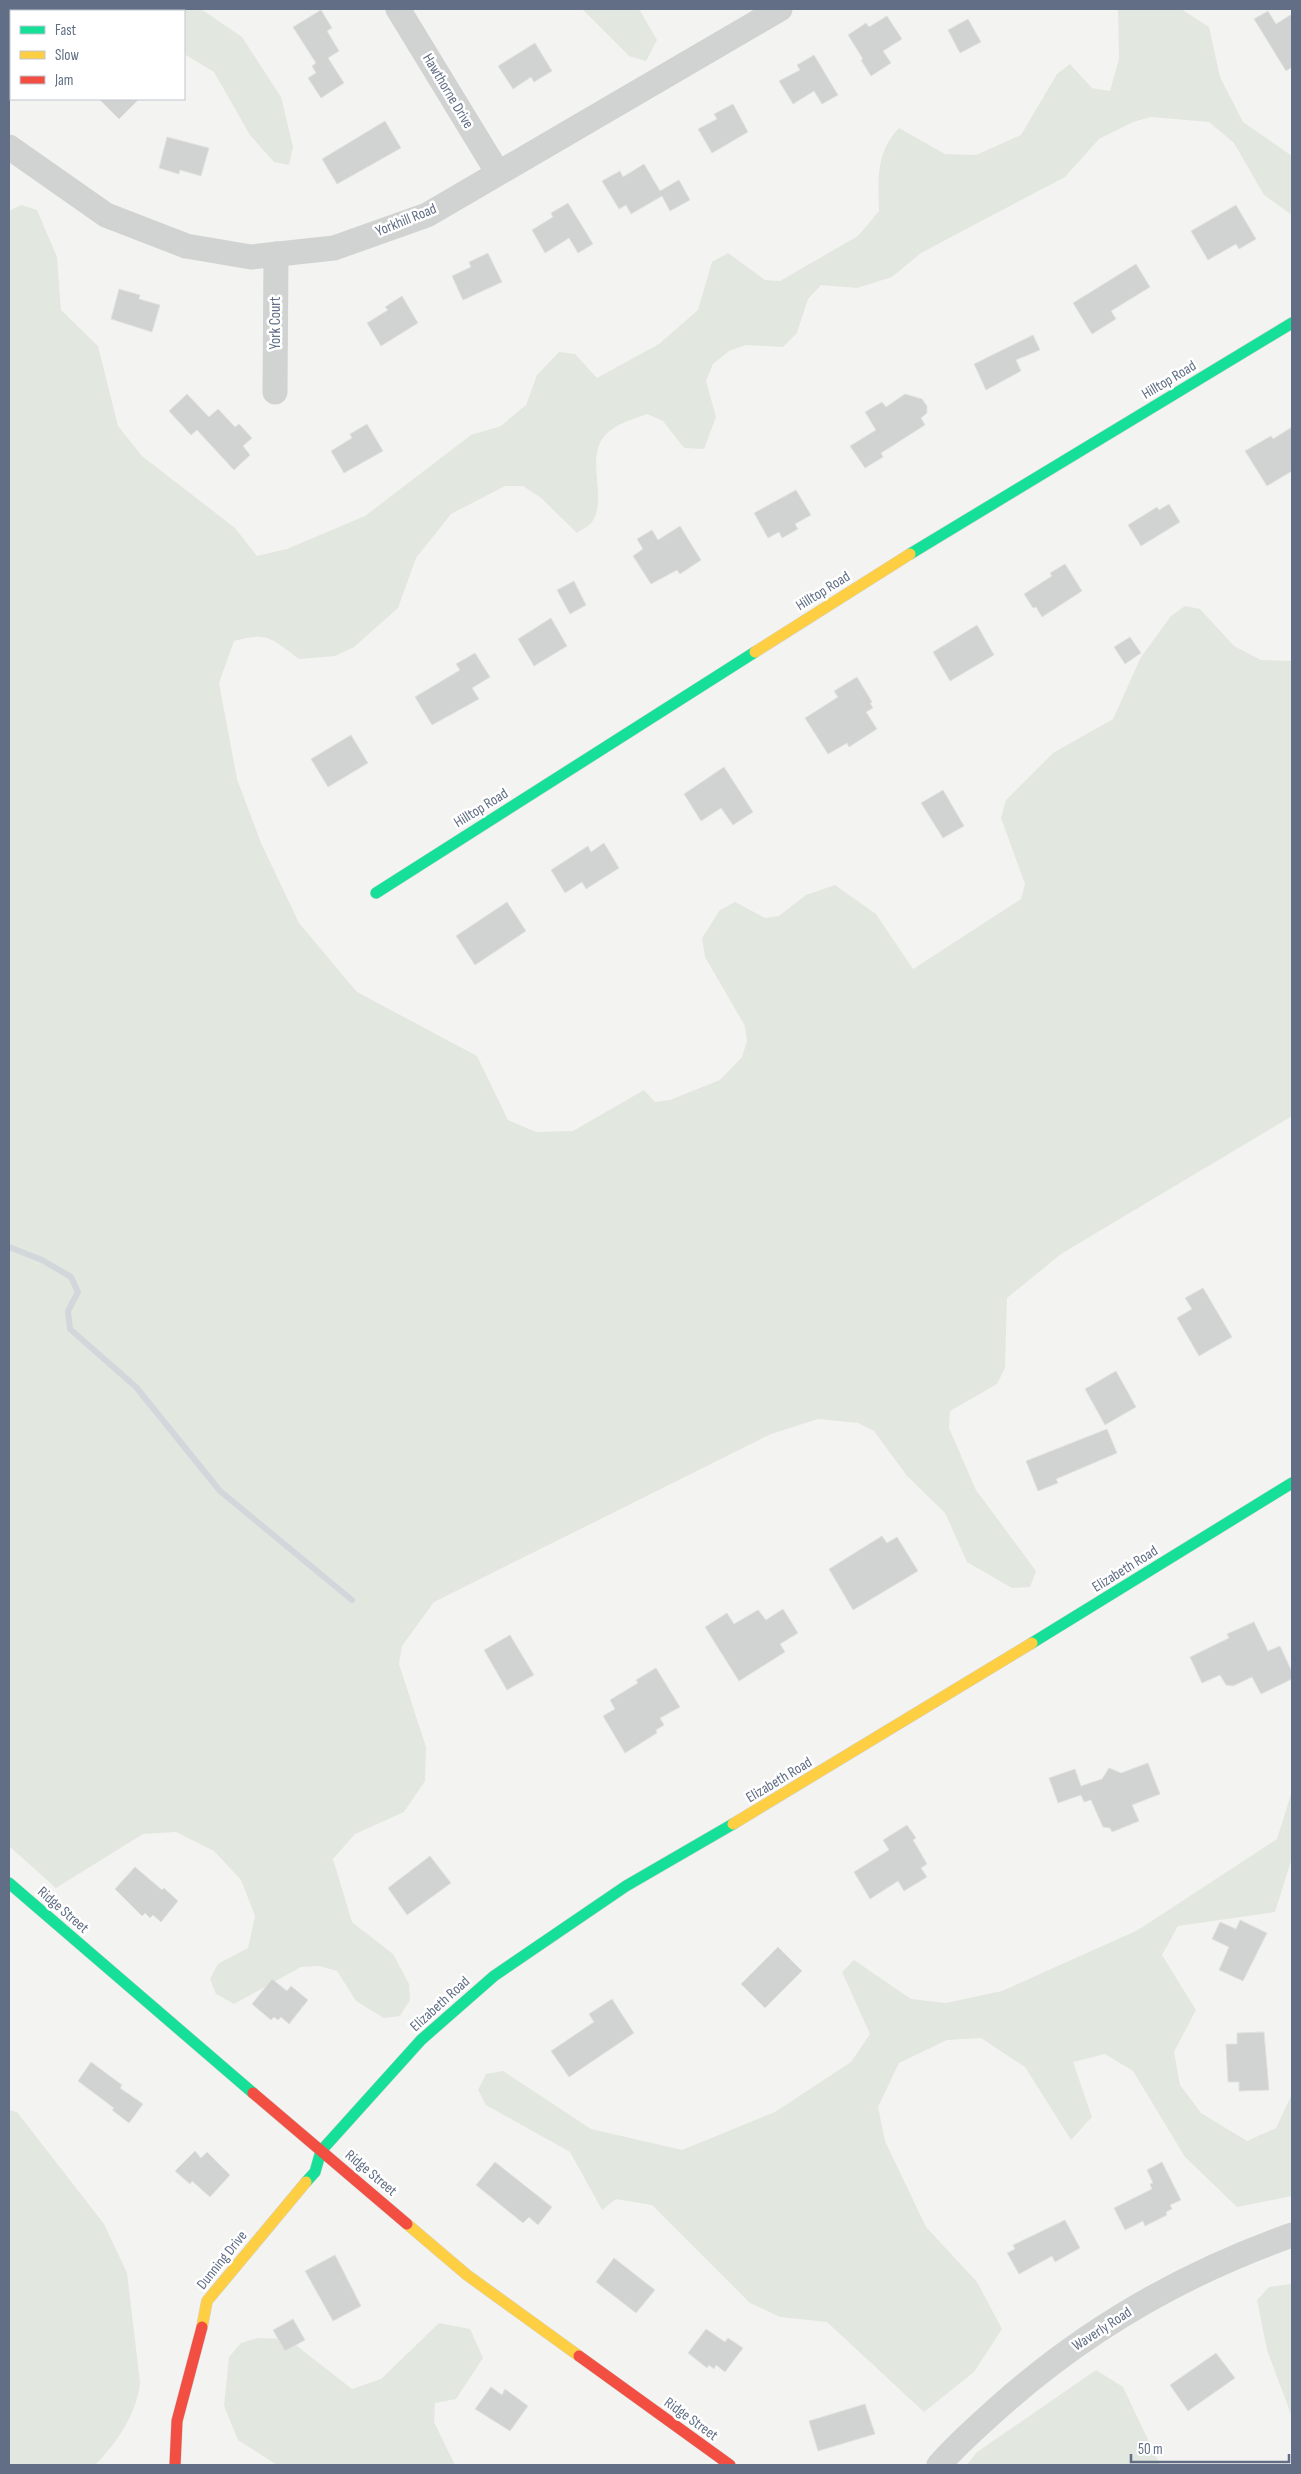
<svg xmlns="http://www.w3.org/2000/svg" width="1301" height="2474" viewBox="0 0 1301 2474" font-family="'Sofia Sans Condensed',sans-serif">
  <rect width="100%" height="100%" fill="#f3f4f1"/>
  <g fill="#e2e7df">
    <polygon points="149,9 201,9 242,37 281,97 293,147 289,165 274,162 250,135 214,72 184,54 184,11 150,11"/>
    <polygon points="582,9 639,9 657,40 646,61 629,56"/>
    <path d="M 1118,9 L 1181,9 L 1209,27 L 1220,77 L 1243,122 L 1292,156 L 1292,215 L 1264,195 L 1234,143 L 1209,122 L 1151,117 L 1133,122 L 1099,139 L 1065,177 L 921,253 L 892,277 L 857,288 L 821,285 L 808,299 L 797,333 L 783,347 L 746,345 L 729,351 L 713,364 L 706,381 L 716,417 L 704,449 L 684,448 L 663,421 L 647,414 C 632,420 613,424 603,438 C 586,461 608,498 592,522 C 589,526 581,530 577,533 L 540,497 L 523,486 L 505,486 L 451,514 L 416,558 L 398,608 L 354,647 L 335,656 L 299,659 C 273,640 268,631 234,641 L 219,683 L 237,779 L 261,843 L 299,923 L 357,992 L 477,1056 L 508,1120 L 536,1132 L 573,1131 L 644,1090 L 655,1102 L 670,1100 L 720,1080 L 742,1057 L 747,1041 L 745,1026 L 705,957 L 702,938 L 720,910 L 735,902 L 765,918 L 779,916 L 806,895 L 835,885 L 876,914 L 913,969 L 1021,899 L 1025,884 L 1001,818 L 1006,800 L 1053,753 L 1113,719 L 1141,657 L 1171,616 L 1185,606 L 1200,609 L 1234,646 L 1261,660 L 1292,661 L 1292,1116 L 1061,1254 L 1007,1298 L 1005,1368 L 997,1384 L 950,1411 L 949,1428 L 976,1490 L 1036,1571 L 1030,1587 L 1012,1588 L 967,1562 L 945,1513 L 907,1476 L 874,1431 L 858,1423 L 818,1419 L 771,1434 L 434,1602 L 402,1646 L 399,1664 L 426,1747 L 425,1781 L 404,1812 L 355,1834 L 333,1859 L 352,1922 L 393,1954 L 409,1984 L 410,2000 L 400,2016 L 384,2018 L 356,2001 L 337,1971 L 319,1966 L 301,1967 L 234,2004 L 216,1994 L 210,1979 L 218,1964 L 248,1948 L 255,1916 L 241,1880 L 214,1851 L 176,1832 L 143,1834 L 56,1888 L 9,1846 L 9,211 L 21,205 L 37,210 L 57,257 L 61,310 L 98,346 L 118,426 L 142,456 L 235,528 L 257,556 L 287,549 L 365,516 L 471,435 L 501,426 L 526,405 L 537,375 L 559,352 L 575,354 L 597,378 L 659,344 L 698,310 L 712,262 L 728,253 L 765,280 L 780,281 L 858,236 L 879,211 C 878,179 876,152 899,128 L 945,154 L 976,155 L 1021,135 L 1057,74 L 1070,64 L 1092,88 L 1110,91 L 1119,59 Z"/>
    <polygon points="1292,1791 1292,1858 1275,1912 1178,1926 1162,1955 1196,2010 1174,2052 1180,2085 1201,2113 1247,2141 1276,2128 1292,2094 1292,2196 1237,2207 1185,2157 1133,2071 1105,2054 1073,2062 1092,2117 1071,2140 1025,2067 981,2038 947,2040 899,2063 878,2107 885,2141 926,2227 977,2282 1002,2329 974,2372 924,2412 827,2322 780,2317 750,2303 652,2205 616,2199 602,2210 570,2152 486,2105 478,2090 486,2074 503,2071 591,2129 682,2150 775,2112 851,2062 870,2034 842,1972 854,1960 911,1999 946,2003 1002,1991 1138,1930 1277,1839"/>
    <path d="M 9,2110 L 17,2112 L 104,2224 L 127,2273 L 140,2382 C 138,2412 116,2444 95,2465 L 9,2465 Z"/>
    <polygon points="1292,2284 1292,2417 1267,2350 1257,2300 1269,2287"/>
    <polygon points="439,2323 470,2329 483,2358 456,2399 435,2403 434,2422 455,2465 277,2465 238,2440 224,2406 229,2357 241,2343 258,2338 288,2339 352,2389 381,2379"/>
    <polygon points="1096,2370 1123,2387 1160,2465 967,2465 977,2452"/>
  </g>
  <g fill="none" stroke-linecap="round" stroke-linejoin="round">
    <polyline stroke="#d1d7db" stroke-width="6" points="9,1247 42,1260 71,1277 78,1292 68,1311 70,1329 136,1387 220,1491 352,1600"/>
  </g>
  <g fill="#d1d2d2" stroke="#e2e3e1">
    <polygon points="321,10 332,28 327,31 339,51 328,58 344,83 321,98 308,78 316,73 312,66 316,63 293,27"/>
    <polygon points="1268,11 1276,24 1292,14 1292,67 1286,71 1254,19"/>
    <polygon points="887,16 902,39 883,51 891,63 871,76 861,60 863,59 848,35 866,23 869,27"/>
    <polygon points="968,19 981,42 960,53 948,30"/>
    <polygon points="535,43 552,71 534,82 531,77 513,89 498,66"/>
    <polygon points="814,55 838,95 822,104 814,91 793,104 779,81 800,70 797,65"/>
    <polygon points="99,99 139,99 119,119"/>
    <polygon points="733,104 748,132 712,153 698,129 717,119 714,114"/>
    <polygon points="385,121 401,148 337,184 322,159"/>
    <polygon points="167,137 209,148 201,176 180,170 179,174 159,168"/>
    <polygon points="644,164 660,191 679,180 690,200 670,211 662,196 631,214 626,205 619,209 602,181 620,171 623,177"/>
    <polygon points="568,203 593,244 578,253 569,238 545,253 532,230 553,217 551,213"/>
    <polygon points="1236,205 1256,239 1239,249 1236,244 1208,260 1191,231"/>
    <polygon points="488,253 502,282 463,300 452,276 471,267 469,262"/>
    <polygon points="1136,264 1150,287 1111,311 1116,319 1092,334 1073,303"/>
    <polygon points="119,289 140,295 139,299 160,305 152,332 111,319"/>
    <polygon points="402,296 418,323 381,346 367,323 388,310 385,307"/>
    <polygon points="1033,335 1040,350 1016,360 1021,371 986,390 974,364"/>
    <polygon points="187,394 209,417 218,409 235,427 239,424 252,438 243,446 250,455 234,470 197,430 191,435 169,411"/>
    <polygon points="905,394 922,399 927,406 927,413 921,418 925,425 881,453 883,457 865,468 850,446 876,430 865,412 882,402 886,407"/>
    <polygon points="367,424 383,451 344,473 331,451 352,438 350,434"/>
    <polygon points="1292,427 1292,471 1267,486 1245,451 1271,436 1273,439"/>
    <polygon points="796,490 811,515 795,524 798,529 782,538 779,532 768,538 754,513"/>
    <polygon points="1169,504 1180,522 1141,546 1128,525 1157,507 1159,510"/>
    <polygon points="680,526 701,560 680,574 677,570 651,584 633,556 643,549 637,539 652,530 658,540"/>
    <polygon points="1065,564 1082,591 1042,617 1036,607 1033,608 1024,594 1052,576 1050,573"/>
    <polygon points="574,581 586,605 570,614 557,590"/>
    <polygon points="551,618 567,646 534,666 518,639"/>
    <polygon points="977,625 994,655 950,681 933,652"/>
    <polygon points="1130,637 1141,653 1125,664 1114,647"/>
    <polygon points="475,653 490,677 472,688 479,699 432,725 415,697 460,670 456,664"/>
    <polygon points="857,677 872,702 870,703 873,708 866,712 877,729 849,747 847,743 828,754 805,718 838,697 834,691"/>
    <polygon points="351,735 368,763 328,787 311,759"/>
    <polygon points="724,767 753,812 733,825 721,808 701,821 684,794"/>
    <polygon points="943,790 964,826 943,838 921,803"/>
    <polygon points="604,843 619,868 586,889 582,882 565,893 551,870 588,846 591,852"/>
    <polygon points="507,902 526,931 475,965 456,936"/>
    <polygon points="1203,1288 1232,1337 1199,1356 1177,1318 1192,1309 1185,1298"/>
    <polygon points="1116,1371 1136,1407 1105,1425 1085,1389"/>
    <polygon points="1107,1429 1117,1453 1056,1479 1058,1483 1038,1491 1026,1461"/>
    <polygon points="882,1536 887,1543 897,1537 918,1571 853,1610 829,1569"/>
    <polygon points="783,1609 798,1633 780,1644 785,1652 739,1681 705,1627 727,1613 734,1624 758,1610 766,1620"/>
    <polygon points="1254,1622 1268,1651 1280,1646 1292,1672 1292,1679 1261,1694 1252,1677 1233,1686 1226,1685 1220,1675 1202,1683 1190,1657 1229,1638 1227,1634"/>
    <polygon points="510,1635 534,1675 507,1690 484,1650"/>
    <polygon points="656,1668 680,1707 660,1718 664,1725 656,1730 657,1733 625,1753 603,1716 615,1709 610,1700 638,1683 636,1680"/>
    <polygon points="1148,1763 1160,1794 1132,1805 1139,1821 1112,1832 1110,1828 1103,1827 1091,1800 1084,1802 1081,1795 1058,1803 1049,1778 1075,1769 1081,1786 1102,1779 1109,1768 1121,1773"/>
    <polygon points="907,1825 916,1838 913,1840 927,1864 921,1868 927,1877 904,1891 898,1881 870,1899 854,1872 889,1850 883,1840"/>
    <polygon points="430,1856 451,1883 407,1915 388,1888"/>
    <polygon points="135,1867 162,1890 164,1888 178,1901 161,1922 153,1915 150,1918 145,1913 142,1916 115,1889"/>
    <polygon points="1240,1920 1267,1933 1243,1981 1219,1970 1229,1947 1212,1939 1220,1922 1236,1929"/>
    <polygon points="778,1947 802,1971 765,2008 741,1984"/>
    <polygon points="272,1979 287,1991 291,1986 308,2000 289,2024 281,2017 278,2020 274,2017 271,2020 252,2004"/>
    <polygon points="612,1999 634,2033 569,2077 551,2051 594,2022 589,2014"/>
    <polygon points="1264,2032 1269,2090 1239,2091 1239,2082 1228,2082 1226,2044 1237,2044 1237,2033"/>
    <polygon points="91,2062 122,2085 120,2088 143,2104 129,2123 112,2110 114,2108 78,2081"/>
    <polygon points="195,2151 201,2158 207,2152 230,2175 210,2197 192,2181 190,2184 175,2171"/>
    <polygon points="495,2162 552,2207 538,2225 529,2217 523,2223 476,2185"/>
    <polygon points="1162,2162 1181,2200 1170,2205 1172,2209 1166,2212 1167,2215 1145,2226 1143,2221 1125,2230 1114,2208 1152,2189 1150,2184 1153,2183 1147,2170"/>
    <polygon points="1065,2220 1080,2248 1055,2262 1052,2256 1019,2274 1007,2253 1015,2249 1013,2245"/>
    <polygon points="335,2255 361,2306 333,2321 305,2271"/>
    <polygon points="614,2258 655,2290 636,2313 596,2282"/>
    <polygon points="293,2319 305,2340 285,2351 273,2330"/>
    <polygon points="706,2329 725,2342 728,2338 743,2348 725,2372 716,2365 714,2369 709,2365 707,2368 688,2353"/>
    <polygon points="1216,2353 1235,2378 1188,2411 1170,2385"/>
    <polygon points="491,2387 502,2395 505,2389 528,2406 510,2431 475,2409"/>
    <polygon points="865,2404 875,2434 818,2451 809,2421"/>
  </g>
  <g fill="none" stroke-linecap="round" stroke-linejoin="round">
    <g stroke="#cfd2d3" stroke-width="12">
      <g id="fast">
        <polyline points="910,554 1292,323"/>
        <polyline points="376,893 755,652"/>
        <polyline points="1032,1643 1292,1483"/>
        <polyline points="9,1883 253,2093"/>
        <polyline points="306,2182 315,2172 321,2151 421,2040 494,1976 626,1886 733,1824"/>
      </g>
    </g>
    <g stroke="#cfd2d3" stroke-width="12">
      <g id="slow">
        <polyline points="755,652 910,554"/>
        <polyline points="733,1824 1032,1643"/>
        <polyline points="407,2224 467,2275 579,2356"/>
        <polyline points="202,2327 207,2301 306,2182"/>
      </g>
    </g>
    <g stroke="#cfd2d3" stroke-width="12">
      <g id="jam">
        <polyline points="253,2093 407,2224"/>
        <polyline points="579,2356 730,2465"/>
        <polyline points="175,2465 177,2421 202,2327"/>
      </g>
    </g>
    <g stroke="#d1d2d2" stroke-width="25">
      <polyline points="398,9 498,173"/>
      <polyline points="9,147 106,215 186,246 251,257 334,248 427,215 780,9"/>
      <polyline points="275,392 276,254"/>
      <path d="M 939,2465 C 957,2444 978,2426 999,2407 C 1084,2331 1184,2273 1292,2235"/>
    </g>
    <use href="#fast" stroke="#16e098" stroke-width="11"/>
    <use href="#slow" stroke="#ffcf43" stroke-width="11"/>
    <use href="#jam" stroke="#f24e42" stroke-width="11"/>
  </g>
  <g text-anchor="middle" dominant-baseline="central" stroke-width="5" stroke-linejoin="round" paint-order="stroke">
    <g font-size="15" fill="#616e85" stroke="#fff">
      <text transform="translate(448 91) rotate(59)">Hawthorne Drive</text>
      <text transform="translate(406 220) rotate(-22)">Yorkhill Road</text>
      <text transform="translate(275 323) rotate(-90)">York Court</text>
      <text transform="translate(1169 380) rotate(-31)">Hilltop Road</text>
      <text transform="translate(823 591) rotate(-32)">Hilltop Road</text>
      <text transform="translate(481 808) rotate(-32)">Hilltop Road</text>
      <text transform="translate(1125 1569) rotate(-32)">Elizabeth Road</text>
      <text transform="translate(779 1780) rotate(-31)">Elizabeth Road</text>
      <text transform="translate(63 1910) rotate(41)">Ridge Street</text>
      <text transform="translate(440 2004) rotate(-42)">Elizabeth Road</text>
      <text transform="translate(371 2173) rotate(40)">Ridge Street</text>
      <text transform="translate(222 2260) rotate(-51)">Dunning Drive</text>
      <text transform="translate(1102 2329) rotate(-33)">Waverly Road</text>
      <text transform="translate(691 2419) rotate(36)">Ridge Street</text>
    </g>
  </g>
  <rect width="1301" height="2474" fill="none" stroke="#616e85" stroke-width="20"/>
  <rect x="10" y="10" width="175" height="90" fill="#ffffff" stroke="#c0c5ce"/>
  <rect x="20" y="26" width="25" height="8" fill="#16e098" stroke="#c0c5ce"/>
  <text x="55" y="35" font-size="15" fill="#616e85">Fast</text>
  <rect x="20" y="51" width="25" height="8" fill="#ffcf43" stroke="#c0c5ce"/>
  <text x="55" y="60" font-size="15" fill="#616e85">Slow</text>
  <rect x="20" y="76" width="25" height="8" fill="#f24e42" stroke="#c0c5ce"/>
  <text x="55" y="85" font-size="15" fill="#616e85">Jam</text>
  <path d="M1131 2454v8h158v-8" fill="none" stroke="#616e85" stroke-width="2.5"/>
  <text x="1138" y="2454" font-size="15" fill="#616e85" stroke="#ffffff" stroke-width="4" paint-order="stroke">50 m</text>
</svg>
